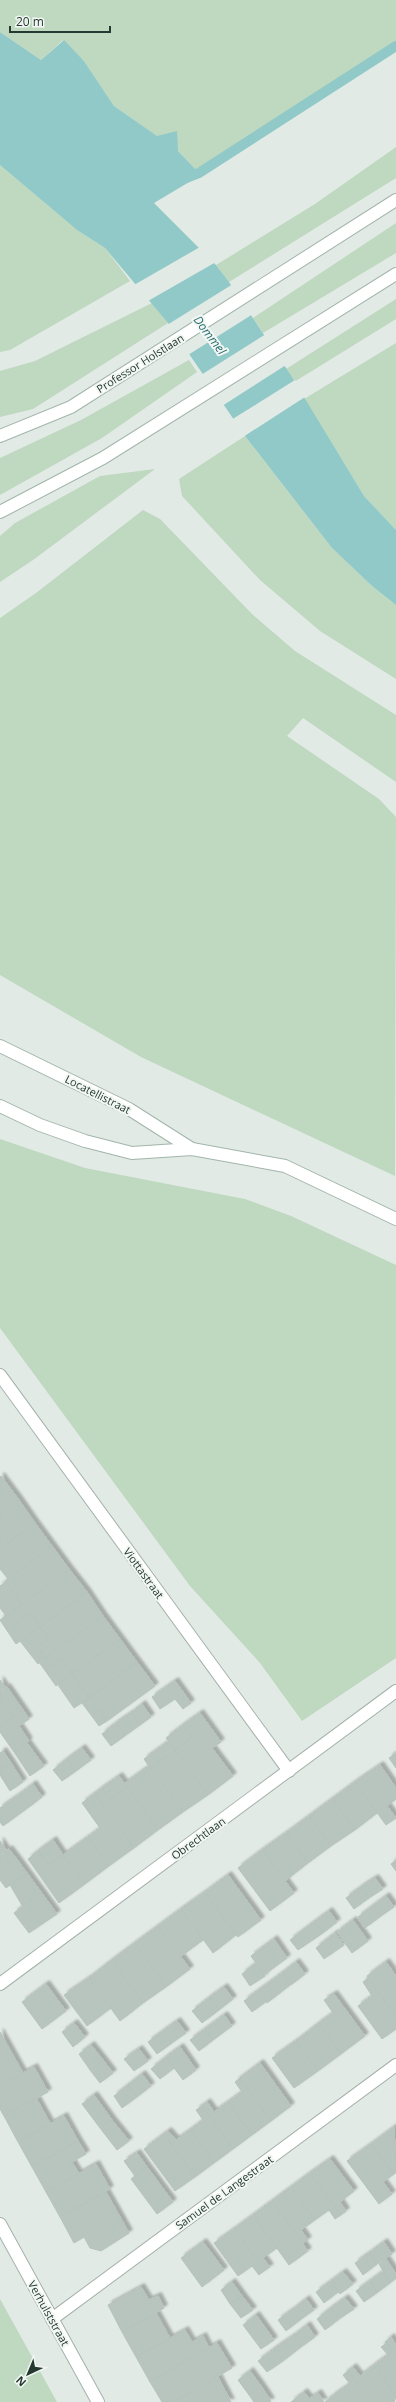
<svg xmlns="http://www.w3.org/2000/svg" width="396" height="2402" viewBox="0 0 396 2402" font-family="'Open Sans',sans-serif">
  <defs>
    <filter id="shadow"><feDropShadow dx="3.5" dy="-3.5" stdDeviation="1" flood-color="#0004"/></filter>
  </defs>
  <rect width="100%" height="100%" fill="#e2eae5"/>
  <g fill="#bed9c0">
    <polygon points="0,0 396,0 396,49 201,175 178,151 114,106 84,61 63,40 41,60 0,32"/>
    <polygon points="396,147 396,178 229,282 216,265 315,204"/>
    <polygon points="0,165 77,230 105,248 130,281 10,350 0,352"/>
    <polygon points="396,223 396,253 263,333 253,318"/>
    <polygon points="396,299 396,319 294,382 286,369"/>
    <polygon points="152,303 168,323 33,409 0,417 0,371 35,361"/>
    <polygon points="396,343 396,530 364,496 304,399"/>
    <polygon points="189,360 197,372 102,438 0,495 0,458 81,420"/>
    <polygon points="245,436 332,548 372,586 396,605 396,679 320,631 260,580 182,496 179,479"/>
    <polygon points="155,469 33,560 0,582 0,536 15,523 100,476"/>
    <polygon points="143,510 160,519 253,615 295,651 396,715 396,782 303,718 287,736 379,799 396,817 395,1176 141,1057 0,975 0,618 36,593"/>
    <polygon points="0,1139 85,1168 245,1199 291,1216 396,1265 396,1658 302,1721 260,1663 190,1586 0,1328"/>
    <polygon points="0,2299 57,2402 0,2402"/>
  </g>
  <polygon fill="#91c9c8" points="0,32 41,60 64,40 84,61 114,106 157,136 177,131 178,151 201,175 154,203 216,265 229,282 290,374 364,496 396,530 396,605 372,586 332,548 245,436 168,323 105,248 77,230 0,165"/>
  <g fill="#e2eae5">
    <polygon points="200,247 216,262 148,301 134,285"/>
    <polygon points="233,284 253,314 188,355 167,325"/>
    <polygon points="266,334 286,365 222,406 201,375"/>
    <polygon points="295,380 305,397 243,437 231,420"/>
  </g>
  <g fill="none" stroke-linecap="round" stroke-linejoin="round">
    <polyline stroke="#91c9c8" stroke-width="10" points="186,178 199,173 396,46"/>
  </g>
  <g fill="#b8c5be" stroke="#b5c3bb" filter="url(#shadow)">
    <polygon points="1,1476 19,1500 0,1514 0,1477"/>
    <polygon points="19,1500 35,1523 0,1549 0,1514"/>
    <polygon points="35,1523 52,1546 8,1579 0,1569 0,1549"/>
    <polygon points="52,1546 69,1569 22,1604 5,1581"/>
    <polygon points="69,1569 87,1592 40,1627 30,1612 17,1622 10,1613"/>
    <polygon points="6,1582 22,1604 6,1616 0,1608 0,1586"/>
    <polygon points="87,1592 103,1616 45,1658 37,1647 49,1638 40,1627"/>
    <polygon points="30,1612 40,1627 16,1644 0,1620 10,1613 17,1622"/>
    <polygon points="103,1616 120,1639 72,1674 61,1659 51,1666 45,1658"/>
    <polygon points="40,1627 49,1638 37,1647 45,1658 38,1664 20,1641"/>
    <polygon points="120,1639 137,1662 89,1698 72,1674"/>
    <polygon points="45,1658 51,1666 61,1659 72,1674 56,1686 39,1662"/>
    <polygon points="137,1662 155,1686 107,1721 99,1709 91,1715 82,1703"/>
    <polygon points="72,1674 89,1698 74,1708 58,1685"/>
    <polygon points="0,1680 5,1687 0,1691"/>
    <polygon points="175,1681 191,1703 183,1709 175,1699 160,1709 152,1697"/>
    <polygon points="7,1687 23,1710 13,1717 0,1698 0,1692"/>
    <polygon points="0,1698 13,1717 0,1726"/>
    <polygon points="142,1704 151,1717 140,1725 131,1713"/>
    <polygon points="99,1709 107,1721 99,1726 91,1715"/>
    <polygon points="23,1710 29,1719 19,1726 29,1741 14,1752 0,1732 0,1726"/>
    <polygon points="131,1713 140,1725 126,1735 116,1723"/>
    <polygon points="200,1713 221,1742 212,1748 233,1776 208,1795 175,1750 192,1737 183,1725"/>
    <polygon points="116,1723 126,1735 111,1746 102,1734"/>
    <polygon points="183,1725 192,1737 175,1750 166,1738"/>
    <polygon points="169,1741 175,1750 150,1768 144,1759"/>
    <polygon points="27,1743 44,1766 30,1776 14,1752"/>
    <polygon points="82,1748 91,1760 76,1771 67,1759"/>
    <polygon points="175,1750 208,1795 183,1812 150,1768"/>
    <polygon points="3,1751 11,1763 0,1771 0,1753"/>
    <polygon points="396,1753 396,1768 389,1758"/>
    <polygon points="67,1759 76,1771 62,1781 53,1770"/>
    <polygon points="11,1763 23,1782 10,1791 0,1775 0,1771"/>
    <polygon points="380,1765 396,1788 396,1799 387,1806 396,1818 386,1825 355,1782"/>
    <polygon points="149,1766 183,1812 158,1830 124,1784"/>
    <polygon points="119,1776 127,1787 111,1799 102,1788"/>
    <polygon points="355,1782 377,1813 355,1830 332,1799"/>
    <polygon points="33,1784 42,1797 29,1807 20,1794"/>
    <polygon points="127,1787 158,1830 134,1848 94,1794 102,1788 111,1799"/>
    <polygon points="20,1794 29,1807 3,1826 0,1822 0,1808"/>
    <polygon points="94,1794 134,1848 109,1866 88,1837 100,1828 82,1803"/>
    <polygon points="332,1799 355,1830 331,1846 309,1816"/>
    <polygon points="309,1816 331,1846 308,1863 286,1833"/>
    <polygon points="286,1833 308,1863 285,1881 262,1850"/>
    <polygon points="88,1837 109,1866 85,1884 63,1855"/>
    <polygon points="53,1840 63,1855 49,1865 38,1851"/>
    <polygon points="0,1841 6,1850 0,1855"/>
    <polygon points="9,1849 16,1858 0,1870 0,1856"/>
    <polygon points="262,1850 294,1893 270,1911 238,1868"/>
    <polygon points="38,1851 49,1865 63,1855 85,1884 59,1903 28,1859"/>
    <polygon points="16,1858 27,1873 6,1888 0,1880 0,1870"/>
    <polygon points="396,1860 396,1871 391,1864"/>
    <polygon points="27,1873 41,1892 23,1907 10,1885"/>
    <polygon points="228,1875 261,1920 238,1937 205,1892"/>
    <polygon points="375,1878 383,1889 369,1898 361,1887"/>
    <polygon points="361,1887 369,1898 354,1909 346,1898"/>
    <polygon points="41,1892 57,1914 29,1933 14,1913"/>
    <polygon points="205,1892 236,1935 213,1953 181,1909"/>
    <polygon points="386,1896 394,1907 381,1916 374,1905"/>
    <polygon points="374,1905 381,1916 365,1928 358,1917"/>
    <polygon points="181,1909 203,1940 180,1957 158,1926"/>
    <polygon points="329,1911 337,1922 323,1933 314,1922"/>
    <polygon points="353,1920 368,1941 352,1953 337,1932"/>
    <polygon points="314,1922 323,1933 298,1950 290,1940"/>
    <polygon points="158,1926 190,1969 166,1987 135,1943"/>
    <polygon points="335,1933 344,1945 324,1959 316,1948"/>
    <polygon points="274,1939 287,1958 264,1975 251,1956"/>
    <polygon points="135,1943 166,1987 143,2003 112,1960"/>
    <polygon points="112,1960 143,2003 120,2021 89,1978"/>
    <polygon points="296,1962 305,1974 291,1985 282,1973"/>
    <polygon points="386,1962 396,1976 396,2016 367,1976"/>
    <polygon points="256,1963 265,1976 250,1986 242,1974"/>
    <polygon points="282,1973 290,1985 267,2003 259,1990"/>
    <polygon points="89,1978 111,2008 87,2026 64,1995"/>
    <polygon points="368,1978 396,2016 396,2029 382,2039 358,2006 372,1996 363,1982"/>
    <polygon points="46,1984 66,2011 42,2029 22,2002"/>
    <polygon points="224,1987 233,1999 219,2010 210,1997"/>
    <polygon points="259,1990 267,2001 252,2012 244,2001"/>
    <polygon points="334,1994 365,2036 341,2054 319,2023 333,2013 324,2000"/>
    <polygon points="210,1997 219,2010 202,2023 192,2011"/>
    <polygon points="224,2015 232,2026 213,2040 205,2029"/>
    <polygon points="177,2021 186,2033 172,2043 163,2031"/>
    <polygon points="74,2023 85,2037 73,2047 62,2032"/>
    <polygon points="319,2023 341,2054 318,2071 296,2041"/>
    <polygon points="205,2029 213,2040 199,2051 190,2040"/>
    <polygon points="163,2031 172,2043 157,2054 148,2042"/>
    <polygon points="0,2032 9,2048 0,2053"/>
    <polygon points="296,2041 318,2071 294,2088 272,2058"/>
    <polygon points="91,2045 103,2060 90,2070 79,2054"/>
    <polygon points="180,2047 196,2070 183,2080 166,2057"/>
    <polygon points="9,2048 23,2073 0,2086 0,2053"/>
    <polygon points="139,2049 148,2061 134,2071 124,2059"/>
    <polygon points="166,2057 174,2068 160,2079 151,2069"/>
    <polygon points="103,2060 113,2073 100,2083 90,2070"/>
    <polygon points="260,2063 291,2106 271,2121 240,2078"/>
    <polygon points="34,2067 48,2092 4,2116 0,2109 0,2086"/>
    <polygon points="142,2074 151,2086 137,2097 128,2085"/>
    <polygon points="240,2078 271,2121 252,2135 228,2102 242,2092 235,2082"/>
    <polygon points="128,2085 137,2097 122,2108 114,2096"/>
    <polygon points="94,2095 112,2120 100,2128 82,2104"/>
    <polygon points="36,2098 50,2123 18,2142 4,2116"/>
    <polygon points="207,2102 214,2112 228,2102 252,2135 233,2149 202,2106"/>
    <polygon points="202,2106 233,2149 214,2163 190,2130 203,2120 196,2110"/>
    <polygon points="64,2116 78,2141 32,2167 18,2142"/>
    <polygon points="112,2120 129,2141 117,2150 100,2128"/>
    <polygon points="394,2127 396,2172 394,2174 371,2144"/>
    <polygon points="190,2130 214,2163 195,2177 164,2134 168,2131 176,2140"/>
    <polygon points="164,2134 195,2177 175,2191 144,2149"/>
    <polygon points="78,2141 86,2154 72,2162 79,2174 46,2192 32,2167"/>
    <polygon points="371,2144 394,2174 383,2182 392,2194 379,2204 347,2161"/>
    <polygon points="137,2153 147,2167 135,2176 124,2161"/>
    <polygon points="330,2159 354,2191 340,2202 346,2211 341,2215 310,2173"/>
    <polygon points="96,2164 110,2189 60,2217 46,2192"/>
    <polygon points="147,2167 173,2202 157,2214 131,2179"/>
    <polygon points="310,2173 341,2215 335,2219 329,2210 315,2220 291,2187"/>
    <polygon points="291,2187 315,2220 301,2230 308,2240 303,2243 272,2201"/>
    <polygon points="106,2192 129,2233 101,2251 90,2248 84,2237 74,2243 60,2217"/>
    <polygon points="272,2201 308,2251 289,2265 253,2215"/>
    <polygon points="253,2215 277,2248 263,2258 270,2267 264,2271 234,2229"/>
    <polygon points="234,2229 264,2271 259,2275 252,2266 238,2276 214,2243"/>
    <polygon points="203,2242 224,2270 202,2287 181,2258"/>
    <polygon points="384,2242 392,2254 377,2264 369,2253"/>
    <polygon points="369,2253 377,2264 363,2275 355,2263"/>
    <polygon points="386,2259 396,2274 396,2278 390,2283 379,2264"/>
    <polygon points="343,2272 353,2284 340,2294 331,2281"/>
    <polygon points="382,2272 390,2283 378,2292 370,2281"/>
    <polygon points="331,2281 338,2292 324,2303 316,2292"/>
    <polygon points="370,2281 378,2292 364,2302 356,2291"/>
    <polygon points="232,2282 242,2296 230,2304 221,2290"/>
    <polygon points="141,2287 149,2300 158,2296 164,2308 122,2332 108,2305"/>
    <polygon points="242,2296 253,2310 241,2318 230,2304"/>
    <polygon points="345,2298 354,2309 339,2319 331,2308"/>
    <polygon points="306,2299 314,2310 300,2320 292,2310"/>
    <polygon points="331,2308 339,2319 325,2330 317,2319"/>
    <polygon points="292,2310 300,2320 286,2331 278,2320"/>
    <polygon points="156,2313 170,2338 136,2357 122,2332"/>
    <polygon points="256,2315 274,2340 261,2349 243,2325"/>
    <polygon points="307,2325 315,2337 301,2347 293,2336"/>
    <polygon points="185,2330 192,2342 203,2336 209,2348 150,2382 136,2357"/>
    <polygon points="293,2336 301,2347 283,2361 274,2349"/>
    <polygon points="391,2337 396,2345 396,2356 385,2342"/>
    <polygon points="217,2343 232,2368 173,2402 162,2402 150,2382"/>
    <polygon points="387,2343 396,2356 396,2396 374,2365 388,2355 381,2347"/>
    <polygon points="274,2349 283,2361 267,2372 258,2361"/>
    <polygon points="374,2365 396,2396 394,2402 371,2402 348,2371 353,2367 360,2376"/>
    <polygon points="250,2371 261,2386 249,2395 238,2380"/>
    <polygon points="348,2371 371,2402 341,2402 335,2394 350,2384 343,2375"/>
    <polygon points="218,2377 231,2402 173,2402 198,2389"/>
    <polygon points="261,2386 271,2401 269,2402 254,2402 249,2395"/>
    <polygon points="304,2392 312,2402 291,2402 299,2396"/>
    <polygon points="318,2393 324,2402 312,2402 309,2399"/>
    <polygon points="335,2394 341,2402 325,2402"/>
  </g>
  <g fill="none" stroke-linecap="round" stroke-linejoin="round">
    <g stroke="#a5b1ab" stroke-width="14">
      <g id="street">
        <polyline points="0,1375 289,1771"/>
        <polyline points="0,1984 396,1691"/>
        <polyline points="0,2224 98,2402"/>
        <polyline points="52,2319 396,2065"/>
      </g>
    </g>
    <g stroke="#a2b5ab" stroke-width="14">
      <g id="secondary">
        <polyline points="0,436 71,407 396,200"/>
        <polyline points="0,512 103,458 396,274"/>
        <polyline points="0,1046 129,1109 192,1149"/>
        <polyline points="0,1106 40,1125 85,1141 132,1153 192,1149 285,1166 396,1219"/>
      </g>
    </g>
    <use href="#street" stroke="#fff" stroke-width="12"/>
    <use href="#secondary" stroke="#fff" stroke-width="12"/>
  </g>
  <g text-anchor="middle" dominant-baseline="central" stroke-width="4" stroke-linejoin="round" paint-order="stroke">
    <g font-size="11" fill="#243930" stroke="#f2f7f4">
      <text transform="translate(140 363) rotate(-32)">Professor Holstlaan</text>
      <text transform="translate(98 1094) rotate(27)">Locatellistraat</text>
      <text transform="translate(144 1573) rotate(54)">Viottastraat</text>
      <text transform="translate(198 1838) rotate(-36)">Obrechtlaan</text>
      <text transform="translate(224 2192) rotate(-36)">Samuel de Langestraat</text>
      <text transform="translate(49 2313) rotate(61)">Verhulststraat</text>
    </g>
    <g font-size="12" font-style="italic" fill="#266e6d" stroke="#f2f7f4">
      <text transform="translate(210 335) rotate(53)">Dommel</text>
    </g>
  </g>
  <g transform="translate(28 2374) rotate(224)" stroke="#f2f7f4" stroke-width="3" paint-order="stroke">
  <path d="M0-3L7 15L0 10L-7 15Z" fill="#243930"/>
  <text y="-6" font-size="11" font-weight="bold" text-anchor="middle" fill="#243930">N</text>
  </g>
  <path d="M10 26v6h100v-6" fill="none" stroke="#243930" stroke-width="2"/>
  <text x="16" y="26" font-size="12" fill="#243930" stroke="#f2f7f4" stroke-width="3" paint-order="stroke">20 m</text>
</svg>
